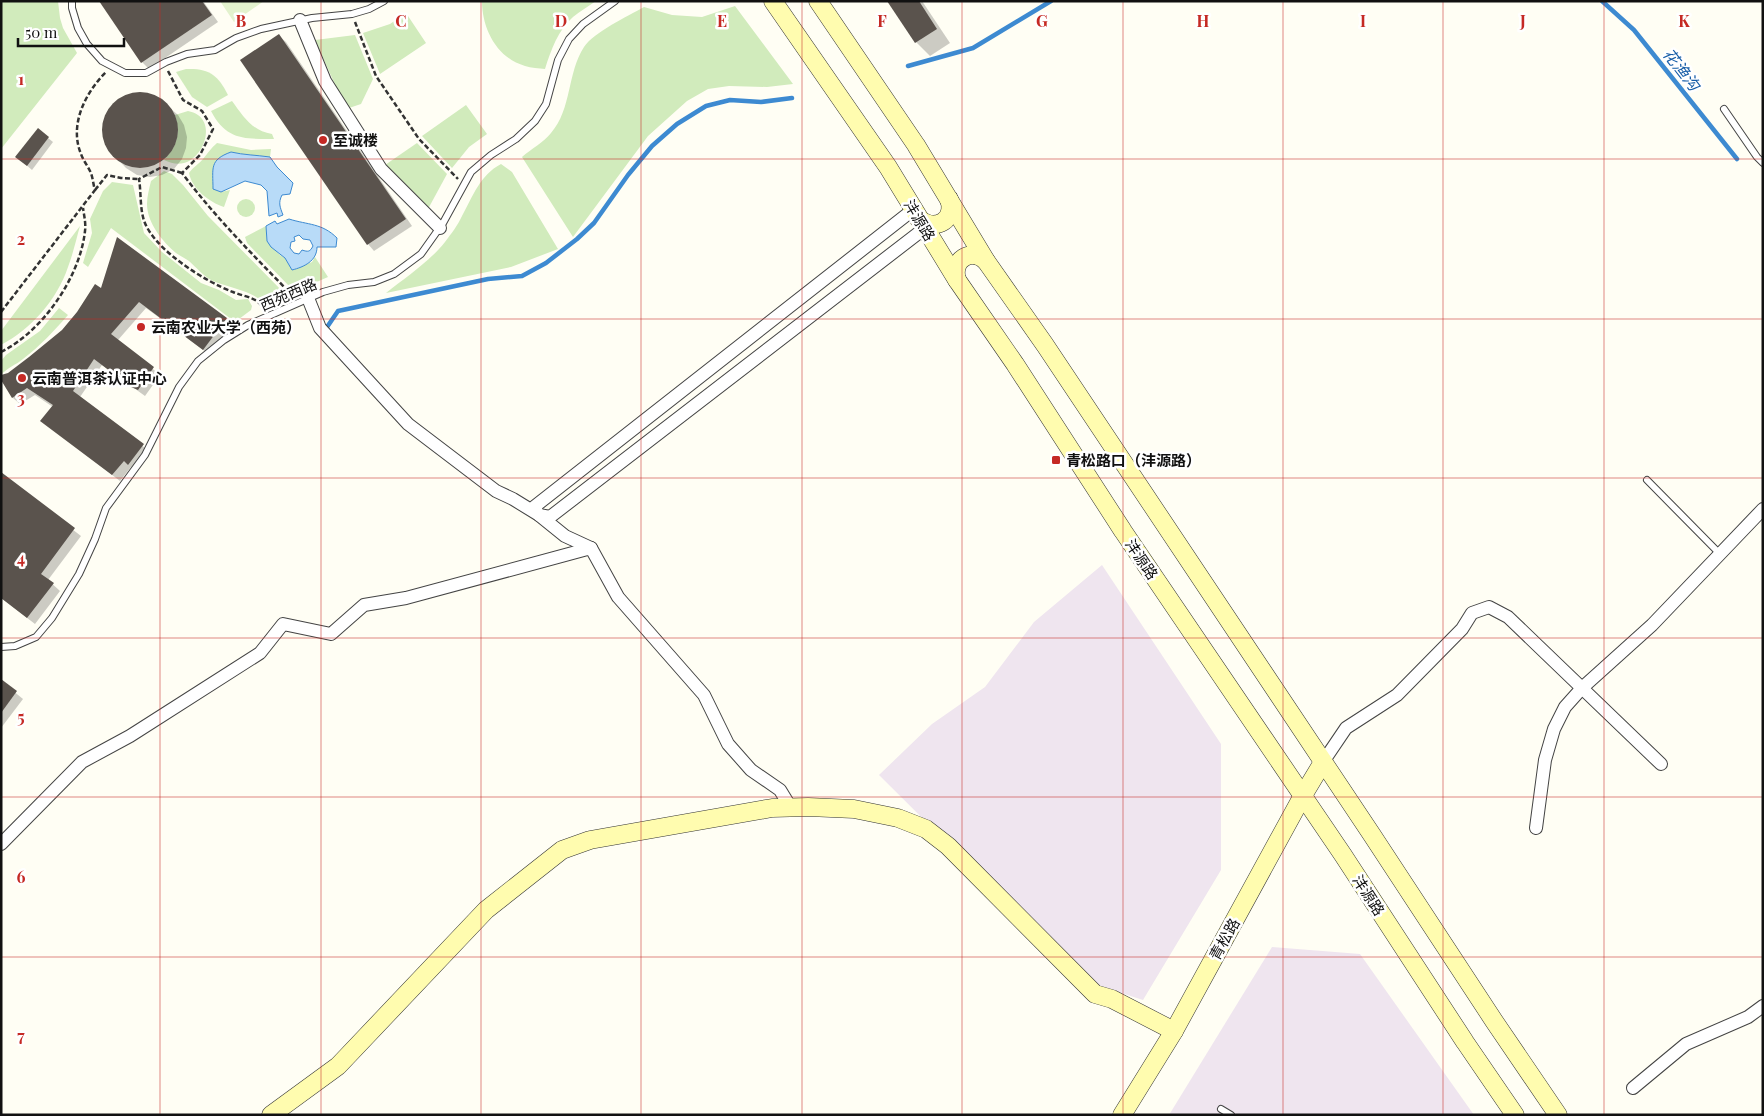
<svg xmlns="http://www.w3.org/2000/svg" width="1764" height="1116" viewBox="0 0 1764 1116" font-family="'Playfair Display','Noto Sans SC',serif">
  <rect width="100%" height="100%" fill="#fffef4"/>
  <g fill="#efe5ef">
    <polygon points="1102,565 1221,744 1221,870 1143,1000 1087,982 879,775 932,724 985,687 1034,622"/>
    <polygon points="1272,947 1360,954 1474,1115 1169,1115"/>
  </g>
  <g fill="#d1ebbc">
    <polygon points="1,1 58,1 60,18 63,28 77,53 1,149"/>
    <path d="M 482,1 L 596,1 C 589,6 580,11 573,17 C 558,30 551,50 545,69 C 539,68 531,68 525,66 C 497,58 482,29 482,1 Z"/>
    <path d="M 735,6 L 793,84 L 767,87 L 729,86 L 708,89 L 687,101 L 648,136 L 573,237 L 522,157 C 531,149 544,142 551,133 C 572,109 567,73 584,47 C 594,32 628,16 644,7 L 672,15 L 702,17 Z"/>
    <polygon points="406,13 426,43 380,74 363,33 390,24"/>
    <polygon points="355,35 373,79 361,104 349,108 337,89 315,40"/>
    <path d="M 186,69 C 209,68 218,75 228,95 L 207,107 L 192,97 L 176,72 Z"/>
    <path d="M 232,101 C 243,116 252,131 272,134 L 274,139 C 244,139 226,140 211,111 Z"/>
    <polygon points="466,105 487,134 469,147 452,168 422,136"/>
    <path d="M 188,111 C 219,117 205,158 184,163 C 177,165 171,163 164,160 C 178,145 180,135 175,115 Z"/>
    <path d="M 217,143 L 251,150 L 271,149 L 270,157 C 256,155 244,155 231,152 L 221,192 L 230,190 L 224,207 C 209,202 192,189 189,173 C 193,167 199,164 203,159 C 208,153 211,148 217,143 Z"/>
    <polygon points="417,143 447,174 428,209 385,165"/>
    <path d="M 501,164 L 512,172 L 558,249 L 511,267 L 386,293 C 406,277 429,262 445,242 C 451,234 458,225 462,216 C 473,196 480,175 501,164 Z"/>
    <path d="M 164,171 L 172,174 L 183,185 L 208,216 L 289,298 L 271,310 C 255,290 235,290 213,281 C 203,276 197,268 189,261 C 185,258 180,256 176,253 C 163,242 147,223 147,204 C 147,197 149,189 151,181 Z"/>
    <polygon points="112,182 133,185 144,233 162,252 201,283 219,290 236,300 248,299 252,306 251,310 235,322 111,228 88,267 83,263 92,233 90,219 103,191"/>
    <circle cx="246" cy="208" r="9"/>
    <path d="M 80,226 C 76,240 73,254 68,267 C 57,300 31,329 1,345 L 1,331 Z"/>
    <polygon points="266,226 267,241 280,255 285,258 292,270 312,262 315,257 328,277 296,291 292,289 247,243 245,237"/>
    <path d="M 59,308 L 68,315 C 54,331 40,346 23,359 C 16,365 8,367 1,375 L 1,361 L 6,355 L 40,331 Z"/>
  </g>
  <polygon fill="#e3f2ce" points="220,1 264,1 234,22"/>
  <g fill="#b8dbf8" stroke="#3d8ad1" fill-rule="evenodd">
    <path d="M 231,152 C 244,155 256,155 270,157 L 277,167 L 293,183 L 290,194 L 282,195 C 278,203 280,207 283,215 L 278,217 L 277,213 L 269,216 L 267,191 L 261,185 L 245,181 L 221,192 L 213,189 C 213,168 209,160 231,152 Z"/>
    <path d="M 289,219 C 308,225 322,223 337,238 L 336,247 L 317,247 C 317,261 304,267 292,270 L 285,258 L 271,247 L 267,241 L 266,226 L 275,221 L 277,224 ZM 299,235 L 303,239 L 310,240 L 313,246 C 310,252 308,252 302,250 L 299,254 L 294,253 L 290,248 L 291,242 L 295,241 L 294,237 Z"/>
  </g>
  <g fill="#0003">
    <polygon points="101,1 203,1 218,22 149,69 142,62"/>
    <polygon points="888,1 922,1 950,43 930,56 916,42"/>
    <polygon points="279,36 286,42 412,226 374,251 368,244"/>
    <polygon points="136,93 148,94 159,98 178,115 184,125 187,137 186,148 182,159 174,169 162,175 150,177 137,175 126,168 108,149 103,137 103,124 107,112 115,103 124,96"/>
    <polygon points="38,130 53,142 32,170 17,157"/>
    <polygon points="101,290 226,319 232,326 210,355 146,308 118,340 160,375 145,396 102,365 80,397 150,452 136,471 131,467 120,481 42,421 53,407 35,395 20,404 13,398 1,377 9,374 62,331"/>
    <polygon points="1,474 81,536 48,580 60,591 35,624 1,598"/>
    <polygon points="1,681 23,699 1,728"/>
  </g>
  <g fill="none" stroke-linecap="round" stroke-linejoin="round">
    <g stroke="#3d8ad1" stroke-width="4.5">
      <polyline points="1602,1 1634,30 1737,159"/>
      <polyline points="908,66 973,48 1051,1"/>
      <polyline points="325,330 338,311 488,279 522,276 546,263 577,239 594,223 628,175 652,146 677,124 706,106 730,100 761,102 792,98"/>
    </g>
  </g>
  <g fill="#5a534d">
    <polygon points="99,1 202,1 212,15 141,63"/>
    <polygon points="887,1 919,1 937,29 915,43"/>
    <polygon points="279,34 406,219 367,245 240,60"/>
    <circle cx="140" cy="130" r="38"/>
    <polygon points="38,128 49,137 27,166 15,157"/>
    <polygon points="117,237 227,318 203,350 139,302 111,334 154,367 138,390 131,387 94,359 73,391 144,444 128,465 124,461 112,475 40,421 53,405 27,388 12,398 1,380 1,375 8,373 29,357 62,330 77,312 95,284 101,288"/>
    <polygon points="1,472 75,528 41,574 54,583 27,618 1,598"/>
    <polygon points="1,679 17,691 1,713"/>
  </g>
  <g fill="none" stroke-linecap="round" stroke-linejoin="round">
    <g stroke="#444" stroke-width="8">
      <g id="lane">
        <polyline points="72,1 72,8 78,28 87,44 102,61 125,73 146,73 166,62 187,54 215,50 236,38 261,29 312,18 352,14 369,9 384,1"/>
        <polyline points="1724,109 1757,157 1763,163"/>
        <polyline points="1647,480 1720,554"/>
        <polyline points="1,647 15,646 36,637 52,618 79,574 95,539 106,508 145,455 179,387 198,361 224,340 248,325 323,292 348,285 374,282 394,274 421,254 443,223 471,172 491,155 516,139 535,121 546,104 558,60 569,39 583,24 615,1"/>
        <polyline points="1221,1109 1231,1115"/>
      </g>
    </g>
    <g stroke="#444" stroke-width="14">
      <g id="street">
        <polyline points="300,20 325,81 381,169 440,228"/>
        <polyline points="914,209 534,507 539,515 550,517 925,228"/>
        <polyline points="308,298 320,328 408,424 496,491 513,499 539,515 565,536 591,548"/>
        <polyline points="1323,762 1346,728 1397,695 1462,629 1472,613 1489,607 1508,617 1661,764"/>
        <polyline points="1536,828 1545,760 1554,729 1565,707 1582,688 1652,625 1763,509"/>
        <polyline points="1,844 82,762 130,736 260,653 283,624 331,634 364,605 406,598 591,548 618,597 704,695 728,744 751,770 780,790 791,808"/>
        <polyline points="1633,1088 1686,1044 1748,1017 1763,1006"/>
      </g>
    </g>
    <g stroke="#333" stroke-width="19">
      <g id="secondary">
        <polyline points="773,1 888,167 957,280 1015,364 1123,531 1343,855 1465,1042 1515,1115"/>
        <polyline points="818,1 916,145 986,261 1045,345 1372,835 1494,1021 1558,1115"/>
        <path d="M 919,219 C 936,232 956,220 949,199"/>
        <path d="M 957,280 C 951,260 971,247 986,261"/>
        <polyline points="271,1115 338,1066 486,910 562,850 590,840 772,808 808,807 854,809 898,818 926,829 948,846 1095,994 1112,999 1174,1031"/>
        <polyline points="1122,1115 1174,1031 1302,797 1323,762"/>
      </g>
    </g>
    <g stroke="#333" stroke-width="2.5" stroke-dasharray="5 2.5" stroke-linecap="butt">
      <polyline points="355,22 376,76 419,139 458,179"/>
      <path d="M 168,71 L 183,100 L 202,111 L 213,129 L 200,155 L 182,173 C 215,217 254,256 293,296"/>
      <path d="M 182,173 L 162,167 L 139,179 C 141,191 140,205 143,217 C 150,248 206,282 233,292 C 245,297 257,297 263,308"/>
      <polyline points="95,190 107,175 121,178 139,179"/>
      <path d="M 1,312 L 95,190 C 93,184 93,177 90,171 C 87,165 83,160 81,154 C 69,125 85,93 106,72"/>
      <path d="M 1,352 C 43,331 80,277 85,231 C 86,223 84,215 83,208"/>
    </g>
    <use href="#lane" stroke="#fff" stroke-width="6"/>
    <use href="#street" stroke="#fff" stroke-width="12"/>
    <use href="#secondary" stroke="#fffcaf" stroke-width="18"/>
  </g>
  <path fill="none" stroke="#c52924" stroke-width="1" stroke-opacity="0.55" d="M 160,1 L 160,1115M 321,1 L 321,1115M 481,1 L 481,1115M 641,1 L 641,1115M 802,1 L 802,1115M 962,1 L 962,1115M 1123,1 L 1123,1115M 1283,1 L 1283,1115M 1443,1 L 1443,1115M 1604,1 L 1604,1115M 1,159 L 1763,159M 1,319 L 1763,319M 1,478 L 1763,478M 1,638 L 1763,638M 1,797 L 1763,797M 1,957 L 1763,957"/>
  <g fill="#c52924" stroke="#fff" stroke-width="2">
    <circle cx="323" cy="140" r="5"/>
    <circle cx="141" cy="327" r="5"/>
    <circle cx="22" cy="378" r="5"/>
    <rect x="1051" y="455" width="10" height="10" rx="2.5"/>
  </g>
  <g text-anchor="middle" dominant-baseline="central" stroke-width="5" stroke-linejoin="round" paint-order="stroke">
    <g font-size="15" font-weight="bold" fill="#111" stroke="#fff" text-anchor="start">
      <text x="333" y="140">至诚楼</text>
      <text x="151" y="327">云南农业大学（西苑）</text>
      <text x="32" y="378">云南普洱茶认证中心</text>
      <text x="1066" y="460">青松路口（沣源路）</text>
    </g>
    <g font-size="15" fill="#111" stroke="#fff">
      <text transform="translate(920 220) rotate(59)">沣源路</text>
      <text transform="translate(288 294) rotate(-23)">西苑西路</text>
      <text transform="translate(1142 559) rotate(56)">沣源路</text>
      <text transform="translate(1369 895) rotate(57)">沣源路</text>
      <text transform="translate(1224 939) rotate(-61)">青松路</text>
    </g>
    <g font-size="16" font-style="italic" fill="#155ca7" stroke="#fff">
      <text transform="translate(1682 69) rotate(52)">花渔沟</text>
    </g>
  </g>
  <g font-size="16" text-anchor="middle" font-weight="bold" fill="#c52924" stroke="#fff" stroke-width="5" stroke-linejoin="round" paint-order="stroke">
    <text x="241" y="27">B</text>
    <text x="401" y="27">C</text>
    <text x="561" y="27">D</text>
    <text x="722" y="27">E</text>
    <text x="882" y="27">F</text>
    <text x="1042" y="27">G</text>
    <text x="1203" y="27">H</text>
    <text x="1363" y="27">I</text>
    <text x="1523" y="27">J</text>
    <text x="1684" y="27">K</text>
    <text x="21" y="85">1</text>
    <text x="21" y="245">2</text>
    <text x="21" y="404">3</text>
    <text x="21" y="564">4</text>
    <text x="21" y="723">5</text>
    <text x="21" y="883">6</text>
    <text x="21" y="1042">7</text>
  </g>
  <rect width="1764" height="1116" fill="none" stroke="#111111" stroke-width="5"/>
  <path d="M18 38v8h106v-8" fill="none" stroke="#111111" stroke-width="2.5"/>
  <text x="25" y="38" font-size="15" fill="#111111" stroke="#ffffff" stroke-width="4" paint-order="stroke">50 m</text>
</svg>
